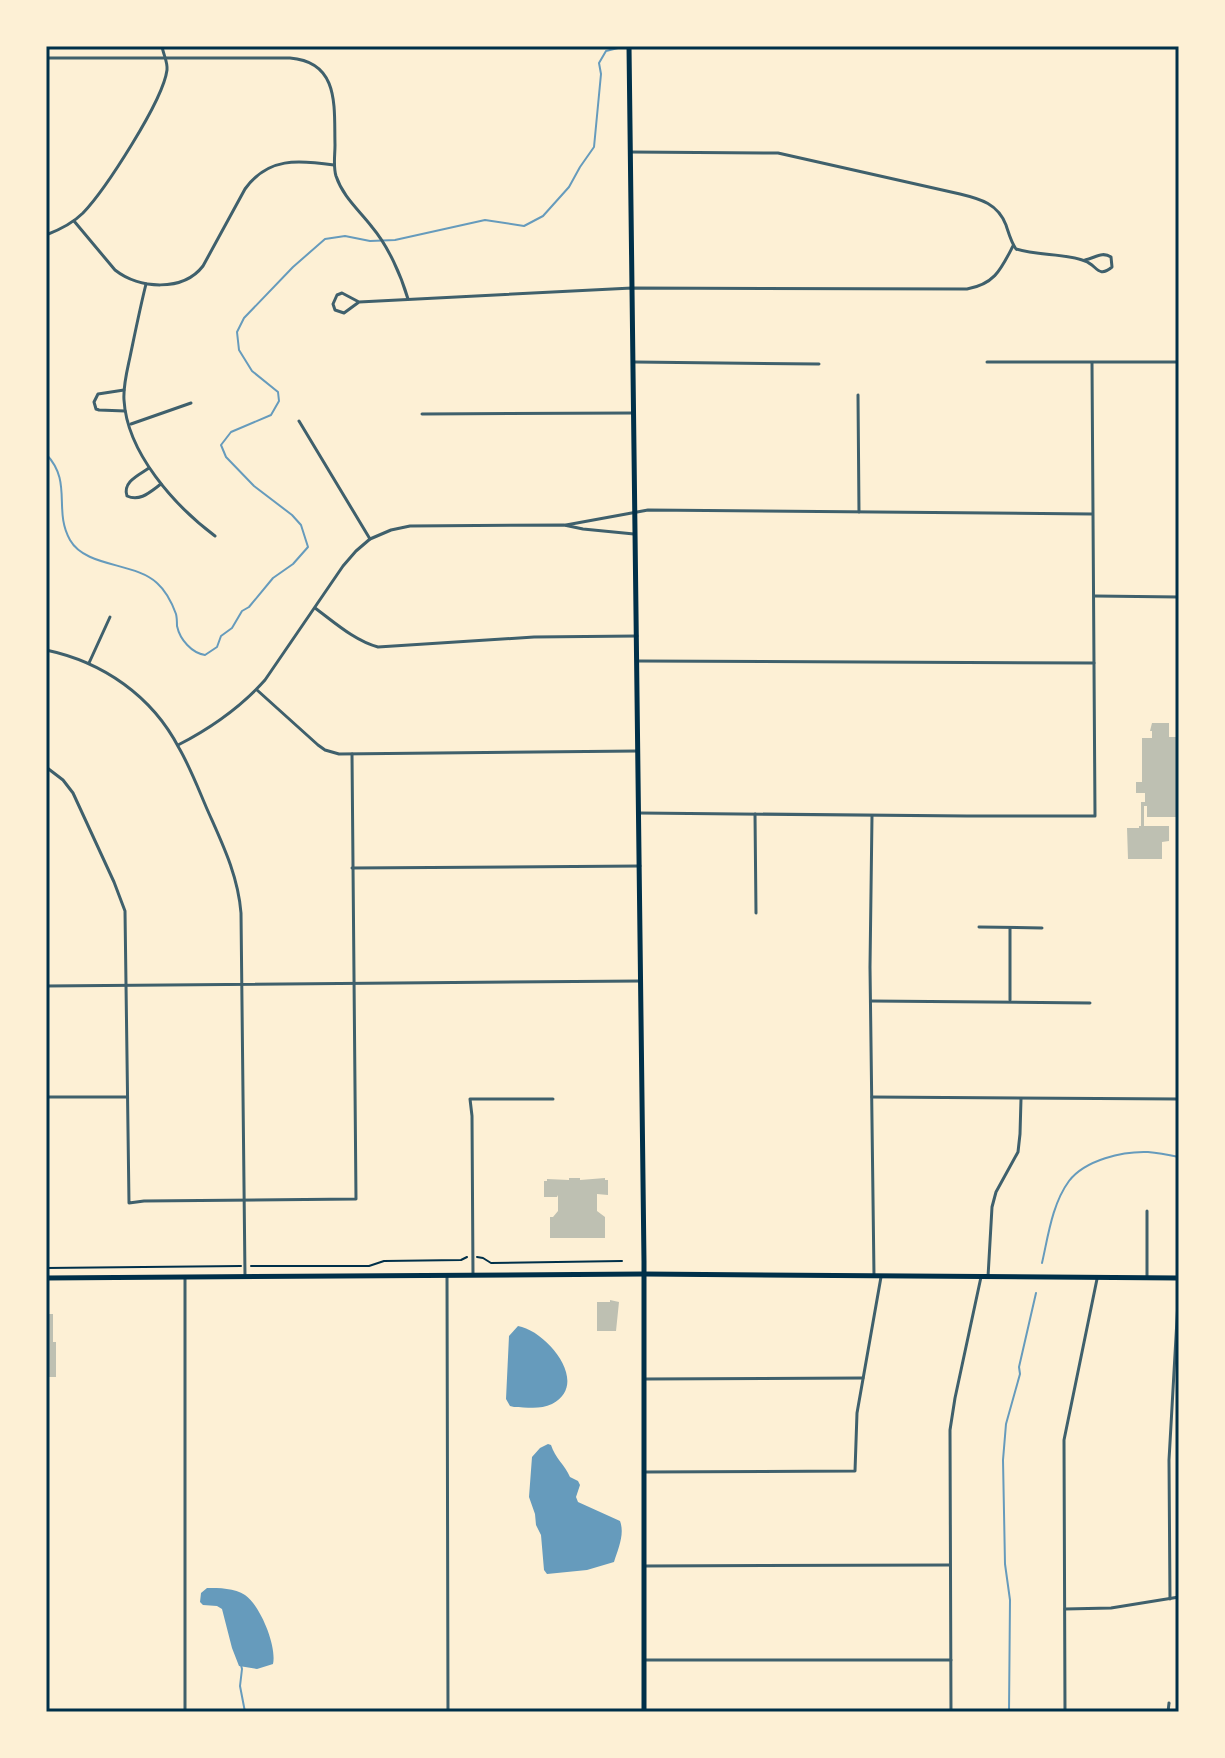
<svg xmlns="http://www.w3.org/2000/svg" width="1225" height="1758" viewBox="0 0 1225 1758" font-family="Montserrat,sans-serif">
  <rect width="100%" height="100%" fill="#fdf0d5"/>
  <g fill="#669bbc">
    <path d="M 518,1326 C 547,1331 591,1384 552,1404 C 540,1410 526,1407 514,1407 L 510,1406 L 506,1399 L 509,1336 Z"/>
    <path d="M 548,1444 L 551,1445 C 555,1458 565,1465 570,1477 L 578,1481 L 580,1485 L 576,1497 L 578,1502 L 620,1521 C 625,1534 618,1549 614,1562 L 587,1570 L 547,1574 L 544,1570 L 541,1535 L 536,1525 L 535,1514 L 529,1497 L 532,1457 L 540,1448 Z"/>
    <path d="M 207,1588 C 219,1588 235,1588 245,1595 C 260,1605 277,1646 273,1664 L 257,1669 L 239,1666 L 232,1648 L 222,1609 L 217,1606 L 203,1605 L 200,1602 L 201,1593 Z"/>
  </g>
  <g fill="none" stroke-linecap="round" stroke-linejoin="round">
    <g stroke="#669bbc" stroke-width="2">
      <path d="M 46,454 C 73,482 53,510 70,540 C 86,568 135,562 157,583 C 166,591 172,603 176,614 C 177,618 177,622 177,626 C 180,640 192,653 205,655 L 217,647 L 221,636 L 232,628 L 242,611 L 249,607 L 273,578 L 293,564 L 308,547 L 301,525 L 292,515 L 254,486 L 226,457 L 221,445 L 231,432 L 271,415 L 279,401 L 278,392 L 252,371 L 239,350 L 237,332 L 244,318 L 293,267 L 325,239 L 345,236 L 370,241 L 395,240 L 485,220 L 524,226 L 543,216 L 569,187 L 580,167 L 594,147 L 601,74 L 599,63 L 606,51 L 626,46"/>
      <path d="M 1042,1263 C 1048,1237 1052,1204 1069,1181 C 1085,1160 1123,1151 1148,1152 C 1158,1153 1169,1155 1179,1157"/>
      <polyline points="241,1665 242,1669 240,1686 245,1712"/>
      <polyline points="1009,1712 1010,1600 1005,1564 1003,1460 1006,1424 1020,1374 1019,1367 1036,1293"/>
    </g>
  </g>
  <g fill="#bec0b2">
    <polygon points="1152,723 1169,723 1169,737 1179,737 1179,817 1147,817 1147,806 1144,806 1144,826 1169,826 1169,841 1162,842 1162,859 1128,859 1127,828 1139,828 1139,826 1141,826 1141,802 1145,802 1145,793 1136,793 1136,782 1142,782 1142,738 1152,738 1152,731 1150,731"/>
    <polygon points="569,1178 580,1178 580,1180 605,1178 605,1180 608,1180 608,1195 597,1194 597,1211 605,1217 605,1238 550,1238 550,1217 553,1217 558,1211 558,1195 557,1197 544,1197 544,1181 547,1181 547,1179 569,1180"/>
    <polygon points="610,1300 619,1302 616,1331 597,1331 597,1302 610,1302"/>
    <polygon points="46,1314 53,1314 53,1342 56,1342 56,1377 46,1377"/>
  </g>
  <g fill="none" stroke-linecap="round" stroke-linejoin="round">
    <g stroke="#003049" stroke-width="2">
      <polyline points="477,1257 483,1258 491,1263 622,1261"/>
      <polyline points="251,1266 369,1266 384,1261 461,1260 467,1257"/>
      <polyline points="46,1268 241,1266"/>
    </g>
    <g stroke="#3f606c" stroke-width="3">
      <path d="M 46,58 L 290,58 C 340,62 334,107 335,145 C 335,156 333,166 336,176 C 343,197 359,210 372,227 C 388,246 401,275 408,299"/>
      <path d="M 630,152 L 778,153 L 960,194 C 981,199 998,204 1006,225 C 1009,234 1011,242 1016,249 C 1037,256 1066,253 1085,261 C 1097,265 1098,279 1112,267 L 1111,257 C 1102,251 1095,258 1085,260"/>
      <path d="M 74,221 L 115,270 C 139,289 183,292 203,266 L 245,189 C 268,157 298,160 334,165"/>
      <path d="M 46,235 C 59,230 73,223 83,213 C 105,190 163,101 167,70 C 168,62 163,54 162,46"/>
      <path d="M 146,284 C 140,308 135,333 130,357 C 127,371 123,386 124,400 C 127,453 175,506 215,536"/>
      <path d="M 359,302 L 344,313 L 335,310 L 333,304 L 337,295 L 342,293 L 359,302 L 632,288 L 967,289 C 995,284 1001,269 1013,246"/>
      <polyline points="635,362 819,364"/>
      <polyline points="987,362 1179,362"/>
      <polyline points="124,390 98,394 94,402 96,409 99,410 125,411"/>
      <polyline points="858,395 859,512"/>
      <polyline points="422,414 634,413"/>
      <polyline points="299,421 370,539"/>
      <polyline points="131,424 191,403"/>
      <path d="M 149,468 C 139,475 122,482 127,496 C 140,502 150,492 161,484"/>
      <polyline points="566,525 648,510 1092,514"/>
      <polyline points="1095,596 1179,597"/>
      <path d="M 315,608 C 334,622 355,641 378,647 L 534,637 L 637,636"/>
      <path d="M 46,650 C 103,662 152,696 179,748 C 190,767 198,788 207,809 C 222,843 238,875 241,913 L 245,1276"/>
      <polyline points="638,661 1094,663"/>
      <polyline points="89,663 110,617"/>
      <polyline points="257,690 318,745 325,750 339,754 638,751"/>
      <path d="M 178,745 C 211,728 240,708 265,680 L 343,566 L 356,551 L 370,539 L 391,530 L 410,526 L 564,525 L 583,529 L 634,534"/>
      <polyline points="46,767 63,780 73,793 114,882 125,911 129,1203 144,1201 356,1199 352,754"/>
      <polyline points="639,813 967,816 1095,816 1092,363"/>
      <polyline points="755,814 756,913"/>
      <polyline points="872,816 870,967 874,1276"/>
      <polyline points="352,868 640,866"/>
      <polyline points="979,927 1042,928"/>
      <polyline points="46,986 641,981"/>
      <polyline points="1010,1000 1010,928"/>
      <polyline points="871,1001 1090,1003"/>
      <polyline points="46,1097 127,1097"/>
      <polyline points="872,1097 1179,1099"/>
      <polyline points="1147,1211 1147,1278"/>
      <polyline points="447,1275 448,1712"/>
      <polyline points="473,1275 472,1116 470,1099 553,1099"/>
      <polyline points="988,1277 992,1207 996,1192 1018,1152 1020,1134 1021,1099"/>
      <polyline points="645,1379 863,1378"/>
      <polyline points="644,1472 855,1471 857,1413 881,1277"/>
      <polyline points="645,1566 949,1565"/>
      <polyline points="1170,1599 1169,1460 1179,1284"/>
      <polyline points="1065,1609 1111,1608 1179,1597"/>
      <polyline points="644,1660 951,1660"/>
      <polyline points="185,1712 185,1277"/>
      <polyline points="951,1712 950,1430 955,1398 981,1277"/>
      <polyline points="1065,1712 1064,1440 1097,1279"/>
      <polyline points="1168,1712 1169,1703"/>
    </g>
    <g stroke="#003049" stroke-width="5">
      <polyline points="629,46 644,1261 644,1712"/>
      <polyline points="46,1278 644,1274 1179,1278"/>
    </g>
  </g>
  <rect width="1225" height="1758" fill="none" stroke="#fdf0d5" stroke-width="96"/>
  <rect x="48" y="48" width="1129" height="1662" fill="none" stroke="#003049" stroke-width="3"/>
</svg>
